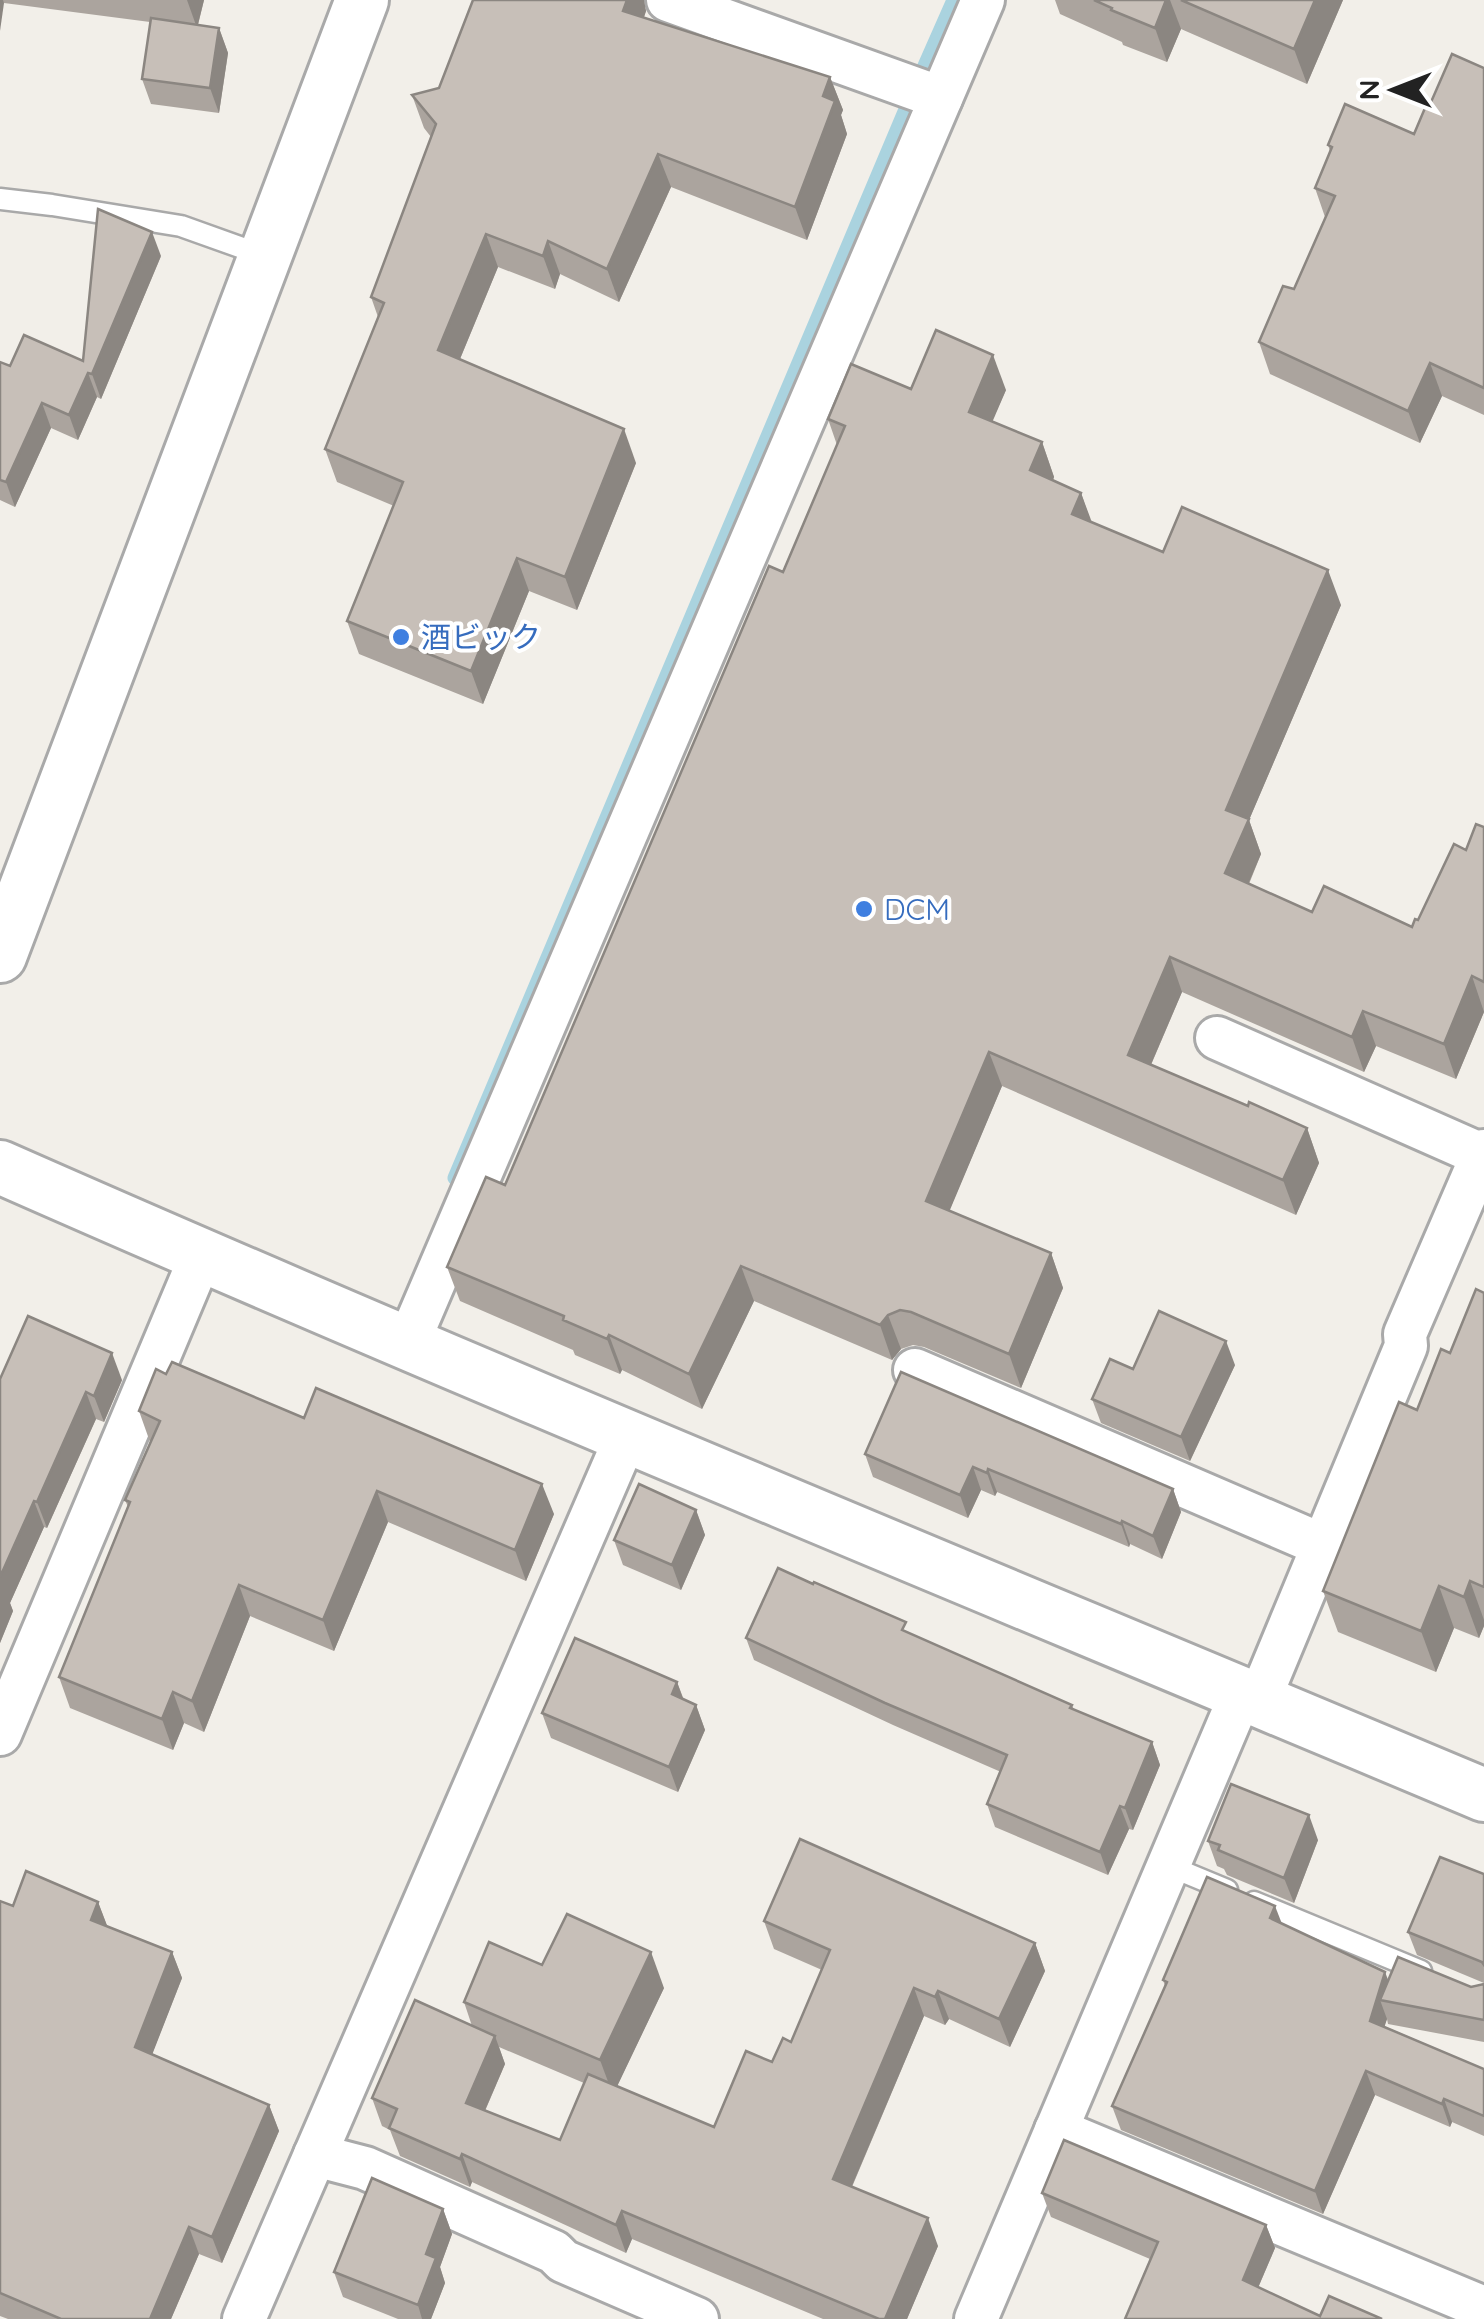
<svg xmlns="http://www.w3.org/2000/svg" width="1484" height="2319" viewBox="0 0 1484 2319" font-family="Quicksand,'Noto Sans JP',sans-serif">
  <rect width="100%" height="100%" fill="#f2efe9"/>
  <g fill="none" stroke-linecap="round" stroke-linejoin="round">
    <g stroke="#aad3df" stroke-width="15">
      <polyline points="924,68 954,0"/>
      <polyline points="455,1178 907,107"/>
    </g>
    <g stroke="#a9a9a9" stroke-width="25">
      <g id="service">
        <polyline points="0,199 52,205 181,226 265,256"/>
        <polyline points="1169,1866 1227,1890"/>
        <polyline points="1254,1902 1421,1971"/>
      </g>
    </g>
    <g stroke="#a9a9a9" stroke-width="48">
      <g id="minor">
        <polyline points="668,0 941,98"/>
        <polyline points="1217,1038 1482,1155"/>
        <polyline points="408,1343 983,0"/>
        <polyline points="915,1370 1322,1545"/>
        <polyline points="1259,1700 1406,1346 1405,1334 1484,1151"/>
        <polyline points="0,1734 201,1256"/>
        <polyline points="1056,2130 1484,2308"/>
        <polyline points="315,2155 365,2168 554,2252 563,2261 697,2319"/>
        <polyline points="244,2319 626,1437"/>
        <polyline points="976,2319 1242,1692"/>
      </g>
    </g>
    <g stroke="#a9a9a9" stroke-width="58">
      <g id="tertiary">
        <polyline points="0,956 362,0"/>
        <path d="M 0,1167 C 492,1384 989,1587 1484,1795"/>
      </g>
    </g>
    <use href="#service" stroke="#fff" stroke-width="20"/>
    <use href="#minor" stroke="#fff" stroke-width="42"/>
    <use href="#tertiary" stroke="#fff" stroke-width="52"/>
  </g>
  <g fill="#aba49e" fill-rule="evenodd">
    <polygon points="0,0 204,0 198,25 219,28 228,53 219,113 151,104 142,79 150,22 4,3"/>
    <polygon points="1055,0 1343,0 1307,84 1181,29 1167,62 1123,45 1122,42 1060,14"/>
    <polygon points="643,3 646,11 644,17 830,77 843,110 841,115 847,134 807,240 671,187 619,302 560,274 555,289 498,267 460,359 636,463 577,610 529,591 483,704 359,654 347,621 394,506 337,482 325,449 378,317 371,297 431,137 424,128 412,95 439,88"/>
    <polygon points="1484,68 1484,415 1442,396 1420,443 1270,374 1259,342 1294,289 1325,217 1315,188 1330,151 1328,145 1414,134 1428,109"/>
    <polygon points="161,256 101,399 97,397 78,440 51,428 15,507 0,500 0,362 10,366 83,361"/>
    <polygon points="911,389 1006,390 992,421 1042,442 1054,477 1053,480 1081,493 1091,522 1163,552 1341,605 1249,820 1261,854 1249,884 1312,912 1412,927 1466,850 1484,827 1484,1012 1456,1079 1376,1046 1364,1072 1182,992 1151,1065 1248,1106 1307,1128 1319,1163 1296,1215 1002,1086 949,1211 1051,1253 1063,1288 1021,1388 924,1347 913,1345 901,1349 892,1360 754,1301 702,1409 622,1370 620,1374 575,1355 573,1350 460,1301 447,1267 505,1185 783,572 837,445 828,419"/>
    <polygon points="1484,1293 1484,1626 1479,1638 1454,1628 1436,1672 1338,1632 1323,1591 1417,1410"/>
    <polygon points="1235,1365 1190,1461 1101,1423 1092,1399 1133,1369"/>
    <polygon points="166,1374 304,1418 554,1514 526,1581 388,1522 334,1651 250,1616 204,1732 184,1723 173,1750 70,1708 59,1677 128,1507 125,1500 150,1442 139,1411"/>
    <polygon points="0,1379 122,1380 104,1422 96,1419 47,1528 44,1527 10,1603 13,1611 0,1643"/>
    <polygon points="865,1454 1173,1489 1181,1512 1162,1559 1130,1544 1129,1547 997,1492 995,1496 981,1490 968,1518 873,1477"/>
    <polygon points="696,1510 705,1535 681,1590 623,1565 614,1540"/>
    <polygon points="910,1634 1072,1705 1074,1710 1152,1742 1160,1765 1133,1830 1129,1829 1108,1875 995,1827 987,1804 1001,1772 893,1725 754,1660 746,1638"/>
    <polygon points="677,1682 684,1700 696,1705 705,1730 678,1792 551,1738 542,1713"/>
    <polygon points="1318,1840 1294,1903 1227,1875 1224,1869 1217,1866 1208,1841"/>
    <polygon points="1484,1874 1484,1983 1417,1955 1408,1932"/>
    <polygon points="0,1901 13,1906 98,1902 107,1926 172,1952 182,1978 152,2054 269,2105 279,2131 222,2263 199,2254 171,2319 8,2319 0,2316"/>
    <path d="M 764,1921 L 1035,1943 L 1045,1971 L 1010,2047 L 949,2019 L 945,2025 L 924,2016 L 852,2187 L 938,2246 L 907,2319 L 823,2319 L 632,2239 L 626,2253 L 472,2182 L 470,2187 L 400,2156 L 390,2130 L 382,2126 L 372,2098 L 472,2026 L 464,2002 L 542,1965 L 664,1988 L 617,2086 L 714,2127 L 791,2042 L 822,1970 L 774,1949 ZM 499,2047 L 584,2083 L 560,2140 L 485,2111 L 505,2064 Z"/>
    <polygon points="1282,1924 1388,1980 1471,1987 1484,1984 1484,2042 1388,2024 1387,2019 1384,2026 1484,2069 1484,2136 1452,2122 1450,2127 1375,2095 1323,2214 1121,2130 1112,2106 1165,1986 1163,1980"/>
    <polygon points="1042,2193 1266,2225 1275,2248 1258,2288 1320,2316 1125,2319 1150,2259 1051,2217"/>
    <polygon points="443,2209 452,2234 440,2267 445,2283 431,2319 398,2319 343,2297 334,2272"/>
  </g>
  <g fill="#8b8681">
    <polygon points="0,0 3,0 4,3 0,31"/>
    <polygon points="187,0 204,0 197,28"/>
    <polygon points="627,0 644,0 646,11 635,44 623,11"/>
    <polygon points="1166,0 1170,0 1181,29 1167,62 1155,28"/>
    <polygon points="1315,0 1343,0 1307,84 1294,49"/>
    <polygon points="219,28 228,53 219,113 210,88"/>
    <polygon points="830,77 843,110 841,115 847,134 807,240 795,207 823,96"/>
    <polygon points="658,154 671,187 619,302 607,269"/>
    <polygon points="152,232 161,256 101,399 92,374"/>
    <polygon points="486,234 498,267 450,383 438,350"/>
    <polygon points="548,241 560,274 555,289 543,256"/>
    <polygon points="993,355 1006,390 982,446 969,412"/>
    <polygon points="1430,363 1442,396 1420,443 1408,411"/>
    <polygon points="88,373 97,397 78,440 69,415"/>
    <polygon points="42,403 51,428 15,507 6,482"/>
    <polygon points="624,429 636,463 577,610 565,577"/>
    <polygon points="1042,442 1054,477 1043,505 1030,470"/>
    <polygon points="1081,493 1094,528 1072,514"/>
    <polygon points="517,558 529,591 483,704 471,671"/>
    <polygon points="1328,570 1341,605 1249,820 1261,854 1238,908 1225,873 1226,810"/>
    <polygon points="1170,957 1182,992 1140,1090 1128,1055"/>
    <polygon points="1472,976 1484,1012 1456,1079 1444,1044"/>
    <polygon points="1363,1011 1376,1046 1364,1072 1352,1037"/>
    <polygon points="989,1052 1002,1086 939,1236 926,1201"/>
    <polygon points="1307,1128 1319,1163 1296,1215 1283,1180"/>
    <polygon points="1051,1253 1063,1288 1021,1388 1009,1354"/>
    <polygon points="741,1266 754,1301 702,1409 689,1374"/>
    <polygon points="888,1315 901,1349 892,1360 880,1325"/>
    <polygon points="609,1335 622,1370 620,1374 607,1339"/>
    <polygon points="1226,1341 1235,1365 1190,1461 1181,1437"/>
    <polygon points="112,1353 122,1380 104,1422 94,1396"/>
    <polygon points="86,1392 96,1419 47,1528 37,1502"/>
    <polygon points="973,1467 981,1490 968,1518 960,1495"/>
    <polygon points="988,1469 997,1492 995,1496 987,1473"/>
    <polygon points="542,1484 554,1514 526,1581 515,1550"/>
    <polygon points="1173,1489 1181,1512 1162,1559 1153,1536"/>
    <polygon points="377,1491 388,1522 334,1651 323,1620"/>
    <polygon points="34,1501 44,1527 10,1603 13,1611 0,1643 0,1577"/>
    <polygon points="696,1510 705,1535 681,1590 672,1565"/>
    <polygon points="1122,1521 1130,1544 1129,1547 1121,1524"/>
    <polygon points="1470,1581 1484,1620 1484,1626 1479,1638 1464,1597"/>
    <polygon points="239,1585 250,1616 204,1732 192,1701"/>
    <polygon points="1439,1586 1454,1628 1436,1672 1421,1631"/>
    <polygon points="677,1682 686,1707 672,1694"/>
    <polygon points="173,1692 184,1723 173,1750 162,1719"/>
    <polygon points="696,1705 705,1730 678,1792 669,1767"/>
    <polygon points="1152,1742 1160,1765 1133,1830 1125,1808"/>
    <polygon points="1120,1806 1129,1829 1108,1875 1100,1852"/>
    <polygon points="1309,1815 1318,1840 1294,1903 1284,1878"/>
    <polygon points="98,1902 108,1928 91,1920"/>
    <polygon points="1275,1906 1284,1929 1270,1918"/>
    <polygon points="1035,1943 1045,1971 1010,2047 999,2019"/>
    <polygon points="172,1952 182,1978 145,2073 135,2047"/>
    <polygon points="651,1952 664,1988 613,2095 600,2060"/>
    <polygon points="1385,1972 1394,1995 1380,2000 1387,2019 1379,2044 1370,2021"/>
    <polygon points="914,1988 924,2016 843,2207 833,2179"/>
    <polygon points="938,1991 949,2019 945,2025 935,1997"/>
    <polygon points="495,2036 505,2064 476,2131 466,2103"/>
    <polygon points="1366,2071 1375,2095 1323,2214 1315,2191"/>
    <polygon points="1444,2099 1452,2122 1450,2127 1442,2104"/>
    <polygon points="269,2105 279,2131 222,2263 212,2237"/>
    <polygon points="462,2154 472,2182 470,2187 460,2159"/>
    <polygon points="443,2209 452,2234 440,2267 445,2283 431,2319 422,2319 418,2305 426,2254"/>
    <polygon points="622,2211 632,2239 626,2253 616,2225"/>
    <polygon points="928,2218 938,2246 907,2319 885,2319"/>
    <polygon points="1266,2225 1275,2248 1251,2304 1243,2280"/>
    <polygon points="189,2227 199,2254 171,2319 150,2319"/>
  </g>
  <g fill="#c7bfb8" stroke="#8b8681" stroke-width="2.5">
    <polygon points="473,0 627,0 623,11 830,77 823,96 835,101 795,207 658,154 607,269 548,241 543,256 486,234 438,350 624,429 565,577 517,558 471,671 347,621 403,482 325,449 384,303 371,297 436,124 412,95 439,88"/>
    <polygon points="1094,0 1166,0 1155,28 1111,10 1112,8"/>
    <polygon points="1181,0 1315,0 1294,49"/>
    <polygon points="151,18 219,28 210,88 142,79"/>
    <polygon points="1452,54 1484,68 1484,388 1430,363 1408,411 1259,342 1283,286 1294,289 1335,196 1315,188 1332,147 1328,145 1345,104 1414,134 1425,108 1428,109"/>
    <polygon points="98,209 152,232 92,374 88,373 69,415 42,403 6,482 0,480 0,362 10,366 24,335 83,361"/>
    <polygon points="936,330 993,355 969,412 1042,442 1030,470 1081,493 1072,514 1163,552 1182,507 1328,570 1226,810 1249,819 1225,873 1312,912 1324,886 1412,927 1415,919 1418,920 1454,844 1466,850 1476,824 1484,827 1484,982 1472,976 1444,1044 1363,1011 1352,1037 1170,957 1128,1055 1248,1106 1249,1102 1307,1128 1283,1180 989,1052 926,1201 1051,1253 1009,1354 911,1312 900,1310 888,1315 880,1325 741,1266 689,1374 609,1335 607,1339 563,1320 564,1316 447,1267 486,1177 505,1185 769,566 783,572 845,426 828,419 851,364 911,389"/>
    <polygon points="1476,1289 1484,1293 1484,1587 1470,1581 1464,1597 1439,1586 1421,1631 1323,1591 1399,1402 1417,1410 1441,1349 1450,1353"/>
    <polygon points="1159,1311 1226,1341 1181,1437 1092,1399 1110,1359 1133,1369"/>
    <polygon points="28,1316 112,1353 94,1396 86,1392 37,1502 34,1501 0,1577 0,1379"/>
    <polygon points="172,1362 304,1418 316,1388 542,1484 515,1550 377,1491 323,1620 239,1585 192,1701 173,1692 162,1719 59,1677 130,1502 125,1500 160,1421 139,1411 156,1369 166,1374"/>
    <polygon points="901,1372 1173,1489 1153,1536 1122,1521 1121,1524 988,1469 987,1473 973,1467 960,1495 865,1454"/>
    <polygon points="639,1484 696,1510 672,1565 614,1540"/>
    <polygon points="778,1568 813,1584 814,1582 906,1622 902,1630 1072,1705 1070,1708 1152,1742 1125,1808 1120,1806 1100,1852 987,1804 1007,1755 885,1703 746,1638"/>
    <polygon points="575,1638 677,1682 672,1694 696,1705 669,1767 542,1713"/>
    <polygon points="1231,1784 1309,1815 1284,1878 1218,1850 1220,1845 1208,1841"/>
    <polygon points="800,1839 1035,1943 999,2019 938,1991 935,1997 914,1988 833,2179 928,2218 885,2319 879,2319 622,2211 616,2225 462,2154 460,2159 389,2128 397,2109 372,2098 415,2000 495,2036 466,2103 560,2140 588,2074 714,2127 746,2051 772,2062 783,2038 791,2042 830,1950 764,1921"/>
    <polygon points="1440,1857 1484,1874 1484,1965 1482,1962 1408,1932"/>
    <polygon points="26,1871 98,1902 91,1920 172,1952 135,2047 269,2105 212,2237 189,2227 150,2319 61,2319 0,2293 0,1901 13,1906"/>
    <polygon points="1207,1877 1275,1906 1270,1918 1385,1972 1370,2021 1484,2069 1484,2116 1444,2099 1442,2104 1366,2071 1315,2191 1112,2106 1167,1982 1163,1980"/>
    <polygon points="567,1914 651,1952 600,2060 464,2002 489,1942 542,1965"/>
    <polygon points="1398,1957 1471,1987 1484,1984 1484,2020 1380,2000"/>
    <polygon points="1064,2140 1266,2225 1243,2280 1320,2316 1329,2296 1382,2319 1125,2319 1158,2242 1042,2193"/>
    <polygon points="372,2178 443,2209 426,2254 436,2258 418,2305 334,2272"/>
  </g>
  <g fill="#3f7fe0" stroke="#fff" stroke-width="4">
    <circle cx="401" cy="637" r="10"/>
    <circle cx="864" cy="909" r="10"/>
  </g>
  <g text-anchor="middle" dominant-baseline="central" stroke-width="8" stroke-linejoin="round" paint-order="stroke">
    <g font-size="30" fill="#366cbe" stroke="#fff" text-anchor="start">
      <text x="421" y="637">酒ビック</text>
      <text x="884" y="909">DCM</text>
    </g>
  </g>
  <g transform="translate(1394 90) rotate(270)" stroke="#ffffff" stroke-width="8" paint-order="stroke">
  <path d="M0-8L18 38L0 25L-18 38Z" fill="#222222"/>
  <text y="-15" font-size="28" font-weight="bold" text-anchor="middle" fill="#222222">N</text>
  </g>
</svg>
